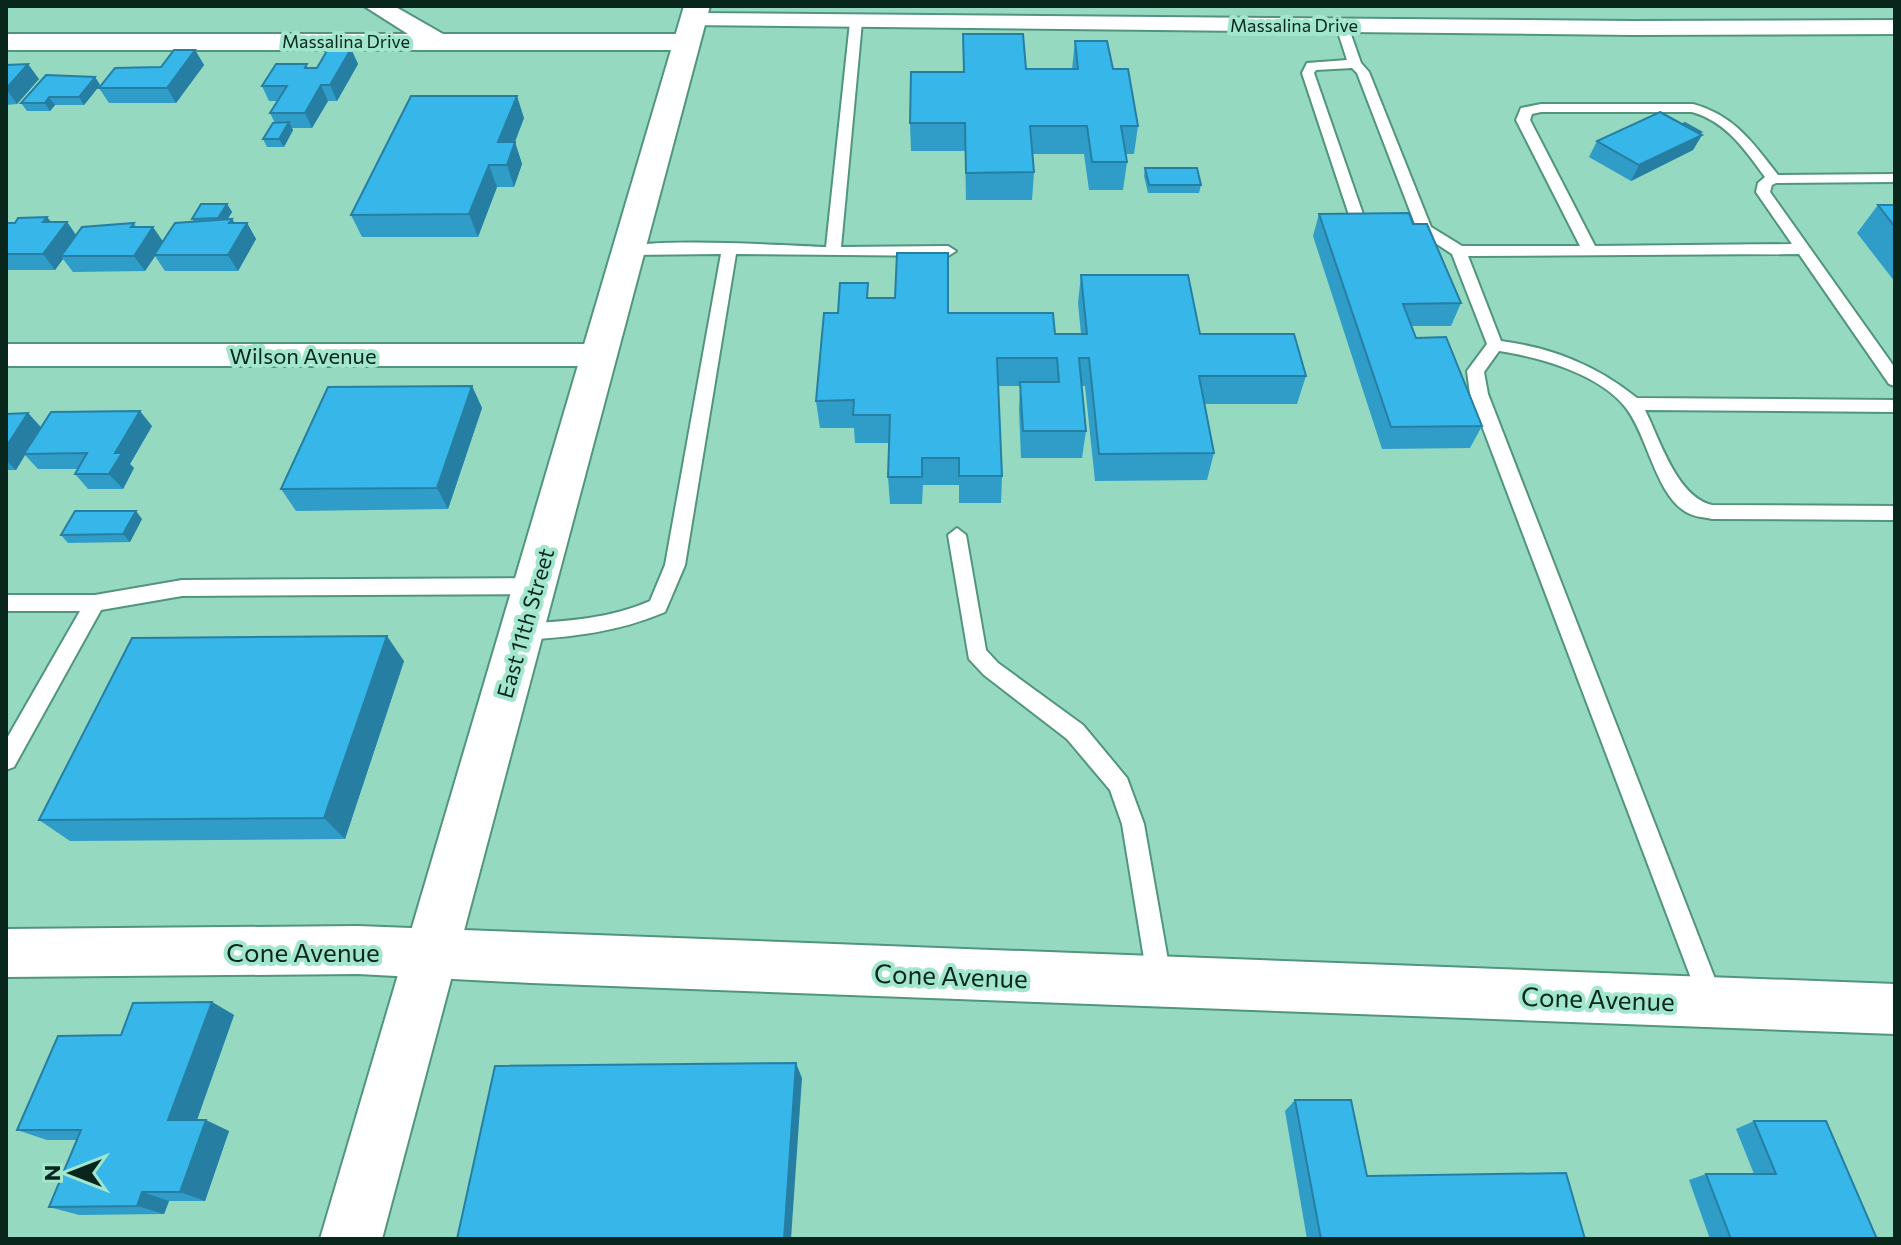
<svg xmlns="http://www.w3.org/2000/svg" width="1901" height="1245" viewBox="0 0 1901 1245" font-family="Commissioner,sans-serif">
  <rect width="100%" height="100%" fill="#94d9c0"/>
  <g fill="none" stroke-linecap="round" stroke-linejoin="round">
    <g stroke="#51957e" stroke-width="4">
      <g id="service">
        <path d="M 856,18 L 862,22 L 841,247 L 948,246 L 956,251 L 948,256 L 736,254 L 685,565 L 665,612 C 618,632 573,637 522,640 L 515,638 L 512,632 L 515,626 L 522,624 C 567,621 609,619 650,601 L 665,565 L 721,254 L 629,255 L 621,250 C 637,236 795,246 826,247 L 850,22 Z"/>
        <path d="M 1338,23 L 1348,26 L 1361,63 L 1369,72 L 1431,227 L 1462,246 L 1580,246 L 1516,120 L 1521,108 L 1541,104 L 1693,104 C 1734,115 1753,143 1778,175 L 1895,174 L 1895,182 L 1776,183 L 1772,185 L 1770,192 L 1895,368 L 1895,386 L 1889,384 L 1799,254 L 1468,256 L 1501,341 C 1553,348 1596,365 1637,398 L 1895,400 L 1895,412 L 1645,410 C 1660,440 1677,497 1712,505 L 1895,506 L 1895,520 L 1712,519 C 1704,517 1695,517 1688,513 C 1656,497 1648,436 1626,408 C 1600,374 1539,357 1499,351 L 1484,372 L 1488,394 L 1724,1002 L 1721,1011 L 1712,1014 L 1703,1011 L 1700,1002 L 1470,394 L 1467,371 L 1487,344 L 1452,254 L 1420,233 L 1363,229 L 1358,228 L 1350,218 L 1302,73 L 1307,63 L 1347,60 L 1336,26 ZM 1352,68 L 1357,73 L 1415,224 L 1367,221 L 1364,217 L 1314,73 L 1316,70 ZM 1541,112 L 1692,112 C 1727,122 1745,150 1765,177 L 1758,183 L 1756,192 L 1792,244 L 1595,246 L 1530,120 L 1532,114 Z"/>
        <polygon points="957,528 966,535 986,650 998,663 1083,725 1127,778 1144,824 1172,983 1169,992 1160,995 1151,992 1148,983 1122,824 1110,790 1067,739 984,675 969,659 948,535"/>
        <polygon points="535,578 542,581 545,586 542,591 535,594 182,596 101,610 14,767 6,770 6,740 80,611 6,611 6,595 95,595 182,580"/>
      </g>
    </g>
    <g stroke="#51957e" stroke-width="4">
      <g id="minor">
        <polygon points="364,6 394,6 443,34 687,34 696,37 700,42 696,47 687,50 6,50 6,34 408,34"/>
        <polygon points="693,13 1633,21 1895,20 1895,34 1633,35 684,25 681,20 684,15"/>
        <polygon points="6,344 600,344 612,347 617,355 612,363 600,366 6,366"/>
        <polygon points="358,926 1895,984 1895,1034 531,983 358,974 6,977 6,929"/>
      </g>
    </g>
    <g stroke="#51957e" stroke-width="4">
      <polygon id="secondary" points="684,6 710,6 382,1239 320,1239"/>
    </g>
    <use href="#service" fill="#fff" fill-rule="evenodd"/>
    <use href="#minor" fill="#fff" fill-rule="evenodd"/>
    <use href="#secondary" fill="#fff" fill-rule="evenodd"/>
  </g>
  <g fill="#2f9dc8">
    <polygon points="963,34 1026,69 1072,69 1075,41 1113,69 1138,126 1134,154 1126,154 1127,162 1123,190 1089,190 1084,154 1032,154 1034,172 1032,200 966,200 965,151 911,151 910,123 963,72"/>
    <polygon points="351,49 358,64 337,101 328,101 312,128 292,128 293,130 284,147 267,147 263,139 275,123 270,113 277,101 269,101 262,86 309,68 317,68"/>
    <polygon points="195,50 204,65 176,103 109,103 99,88 161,67"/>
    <polygon points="6,65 39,79 17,104 6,105"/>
    <polygon points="95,77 100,85 84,105 55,105 50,111 27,111 21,103"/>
    <polygon points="524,118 515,142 522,164 514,187 497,187 478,237 362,237 351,215"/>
    <polygon points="1683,124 1701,132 1700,134 1702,135 1693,150 1631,181 1589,157 1597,141"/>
    <polygon points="1145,168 1201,185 1199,193 1148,193 1144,176"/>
    <polygon points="227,204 232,212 228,219 232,219 235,223 247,223 256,239 238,271 165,271 155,256 145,271 73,272 63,259 55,270 6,270 6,223 15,223 47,217 51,222 67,222 76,235 134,223 136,227 163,242 194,222 192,219"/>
    <polygon points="1878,205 1895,205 1895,282 1857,233"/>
    <polygon points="1319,214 1413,224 1461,303 1451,326 1412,326 1416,338 1482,426 1470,448 1382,449 1313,236"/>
    <polygon points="1081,275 1200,334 1306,376 1297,404 1205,404 1214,453 1207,480 1095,481 1085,386 1081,386 1086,431 1082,458 1021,458 1019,410 1020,386 998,386 1002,476 1001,503 959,503 959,485 923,485 922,504 890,504 888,477 890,443 855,443 854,428 820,428 816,401 838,313 869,298 1055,334 1081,334 1078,303"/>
    <polygon points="472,386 482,408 448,509 296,511 281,489"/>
    <polygon points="28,413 41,427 152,426 130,464 134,468 123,489 88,489 75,474 78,469 38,469 25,455 16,470 6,470 6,414"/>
    <polygon points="142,519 130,542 68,543 61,535"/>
    <polygon points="404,661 345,839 70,841 39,820"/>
    <polygon points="212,1002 234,1015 197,1120 229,1131 205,1201 169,1201 164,1214 79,1215 49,1207 77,1140 47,1140 17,1130 121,1035"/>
    <polygon points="1295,1100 1367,1176 1585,1239 1307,1239 1285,1111"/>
    <polygon points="1754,1121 1877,1239 1710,1239 1689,1180 1706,1174 1754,1174 1736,1129"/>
  </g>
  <g fill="#267fa3">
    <polygon points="351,49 358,64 337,101 330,85"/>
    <polygon points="195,50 204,65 176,103 167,88"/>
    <polygon points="28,64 39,79 17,104 6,89"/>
    <polygon points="95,77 100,85 84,105 79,97"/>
    <polygon points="321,85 328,101 312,128 305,113"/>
    <polygon points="517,96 524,118 506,164 498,142"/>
    <polygon points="49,97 55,105 50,111 45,103"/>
    <polygon points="289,122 293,130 284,147 279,139"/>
    <polygon points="1701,132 1699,136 1702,135 1693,150 1631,181 1639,165"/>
    <polygon points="515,142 522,164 514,187 507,165"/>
    <polygon points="489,165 497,187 478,237 469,214"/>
    <polygon points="227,204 232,212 223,226 218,218"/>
    <polygon points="47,217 59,233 67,222 78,238 61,256 63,259 55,270 43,254 43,222"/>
    <polygon points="232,219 241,234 247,223 256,239 238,271 228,255 229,223"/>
    <polygon points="153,227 164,243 145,271 134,256"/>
    <polygon points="472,386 482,408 448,509 437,488"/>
    <polygon points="140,411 152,426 130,464 134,468 123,489 109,474 115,453"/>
    <polygon points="28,413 42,429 24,454 25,455 16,470 6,460 6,447"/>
    <polygon points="136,511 142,519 130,542 123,534"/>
    <polygon points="387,636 404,661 345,839 324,818"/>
    <polygon points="212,1002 234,1015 193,1131 168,1120"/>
    <polygon points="796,1063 802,1078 791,1239 784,1239"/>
    <polygon points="206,1120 229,1131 205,1201 180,1192"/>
    <polygon points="142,1192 169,1201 164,1214 137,1206"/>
  </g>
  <g fill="#37b6e9" stroke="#267fa3" stroke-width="2">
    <polygon points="963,34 1023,34 1026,69 1078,69 1075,41 1107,41 1113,69 1128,69 1138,126 1121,126 1127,162 1092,162 1087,126 1030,126 1034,172 966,173 965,123 910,123 911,72 964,72"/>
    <polygon points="328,49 351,49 330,85 321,85 305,113 270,113 287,86 262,86 276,64 307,64 305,68 317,68"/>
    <polygon points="174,50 195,50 167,88 99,88 115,68 161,67"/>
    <polygon points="28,64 6,89 6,65"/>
    <polygon points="46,75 95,77 79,97 49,97 45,103 21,103"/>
    <polygon points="411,96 517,96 498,142 515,142 507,165 489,165 469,214 351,215"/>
    <polygon points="1660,112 1702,135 1639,165 1597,141"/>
    <polygon points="289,122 279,139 263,139 273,123"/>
    <polygon points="1685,123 1701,132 1699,133 1683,124"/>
    <polygon points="1145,168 1197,168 1201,185 1149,185"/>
    <polygon points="201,204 227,204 218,218 192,219"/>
    <polygon points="1878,205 1895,205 1895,227"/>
    <polygon points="1409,213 1413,224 1427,224 1461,303 1403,304 1416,338 1446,337 1482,426 1391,427 1319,214"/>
    <polygon points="47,217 43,222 67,222 43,254 6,254 6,223 15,223 18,218"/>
    <polygon points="232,219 229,223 247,223 228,255 154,255 175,223"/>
    <polygon points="134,223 131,227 153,227 134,256 61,256 82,227"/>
    <polygon points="897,253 948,253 948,313 1053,313 1055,334 1087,334 1081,275 1188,275 1200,334 1294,334 1306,376 1199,376 1214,453 1099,454 1089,358 1079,358 1086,431 1023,431 1020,382 1059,382 1057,358 997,358 1002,476 959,476 959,458 922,458 922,477 888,477 890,415 853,415 854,400 816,401 824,313 838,313 840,283 868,283 867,298 895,298"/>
    <polygon points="472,386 437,488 281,489 328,387"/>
    <polygon points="140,411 115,453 122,453 109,474 75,474 87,453 24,454 51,412"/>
    <polygon points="28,413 6,447 6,414"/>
    <polygon points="75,511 136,511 123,534 61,535"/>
    <polygon points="387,636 324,818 39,820 132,638"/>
    <polygon points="212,1002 168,1120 206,1120 180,1192 142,1192 137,1206 49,1207 81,1130 17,1130 58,1036 121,1035 133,1003"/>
    <polygon points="796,1063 784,1239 457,1239 495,1066"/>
    <polygon points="1295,1100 1351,1100 1367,1176 1566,1173 1585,1239 1321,1239"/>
    <polygon points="1754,1121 1826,1121 1877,1239 1731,1239 1706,1174 1776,1174"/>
  </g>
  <g text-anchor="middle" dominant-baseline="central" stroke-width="8" stroke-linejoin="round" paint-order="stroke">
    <g font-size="18" fill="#09261d" stroke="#a1e6cd">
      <text x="1294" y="25">Massalina Drive</text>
      <text x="346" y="41">Massalina Drive</text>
    </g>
    <g font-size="22" fill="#09261d" stroke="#a1e6cd">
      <text x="303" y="355">Wilson Avenue</text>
      <text transform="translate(525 623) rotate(-74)">East 11th Street</text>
    </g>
    <g font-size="26" fill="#09261d" stroke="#a1e6cd">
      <text x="303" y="951">Cone Avenue</text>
      <text transform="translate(951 975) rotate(2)">Cone Avenue</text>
      <text transform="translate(1598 998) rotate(2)">Cone Avenue</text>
    </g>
  </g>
  <rect width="1901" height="1245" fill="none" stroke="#09261d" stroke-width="16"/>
  <g transform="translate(72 1173) rotate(270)" stroke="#a1e6cd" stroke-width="6" paint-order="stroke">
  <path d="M0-6L14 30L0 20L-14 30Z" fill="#09261d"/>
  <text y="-12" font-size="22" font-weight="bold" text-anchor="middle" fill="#09261d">N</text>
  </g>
</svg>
